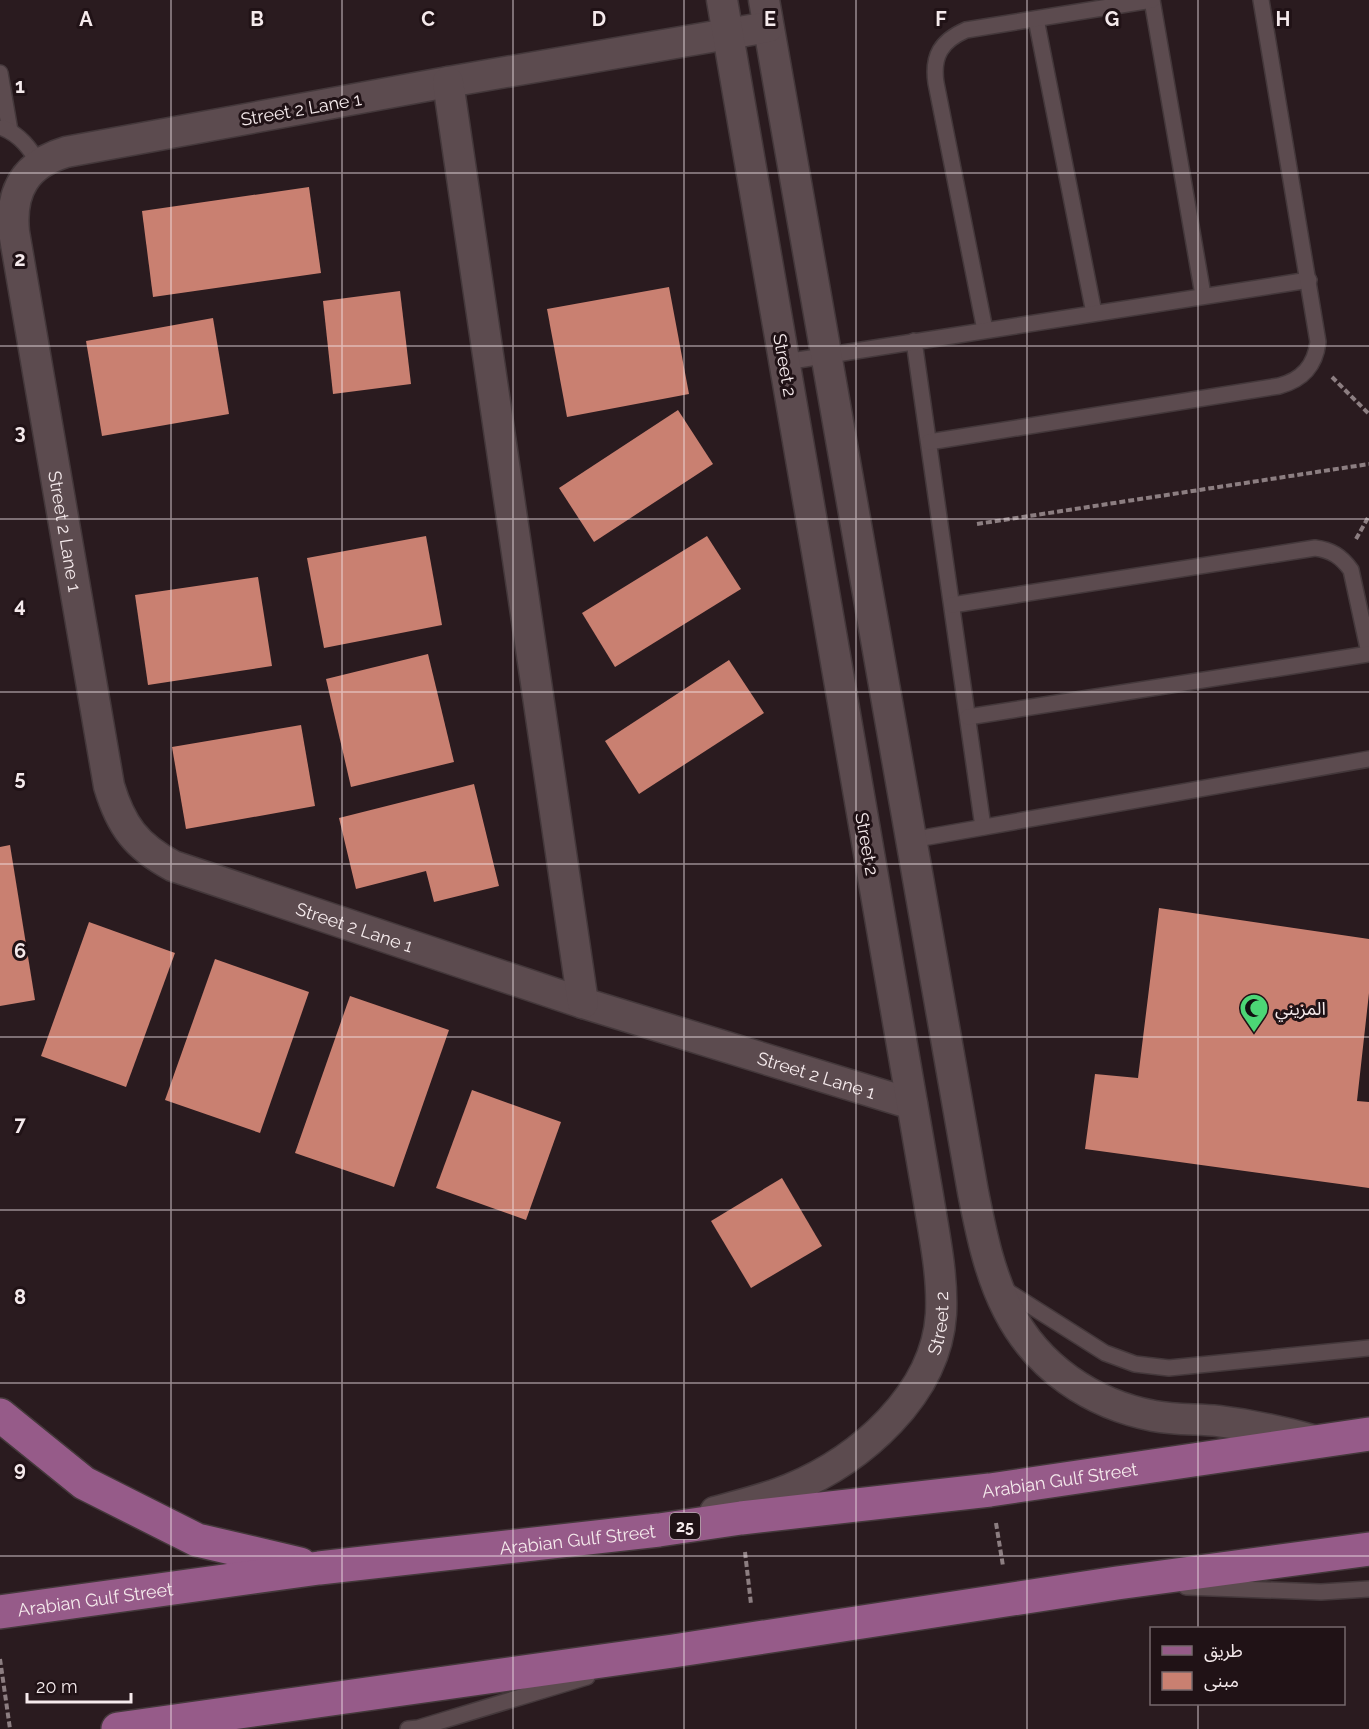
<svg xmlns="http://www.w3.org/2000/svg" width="1369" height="1729" viewBox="0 0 1369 1729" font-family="Raleway,'Noto Sans Arabic',sans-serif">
  <rect width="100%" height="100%" fill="#2a1b1f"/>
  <g fill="#c98071">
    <polygon points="309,187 321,273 153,297 142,211"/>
    <polygon points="669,287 689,394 567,417 547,309"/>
    <polygon points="400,291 411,384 333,394 323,301"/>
    <polygon points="213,318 229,414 102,436 86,341"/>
    <polygon points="678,410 713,464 594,542 559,488"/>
    <polygon points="426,536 442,625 324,648 307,558"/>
    <polygon points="707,536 741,589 615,667 582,613"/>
    <polygon points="258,577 272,666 148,685 135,595"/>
    <polygon points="428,654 454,762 351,787 326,679"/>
    <polygon points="729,660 764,713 639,794 605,741"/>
    <polygon points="301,725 315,806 186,829 172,747"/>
    <polygon points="474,784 499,886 434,902 426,871 356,889 339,818"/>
    <polygon points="10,845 35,1000 0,1006 0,847"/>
    <polygon points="1159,908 1369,939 1369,993 1357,1101 1369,1102 1369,1188 1085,1149 1095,1074 1138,1078"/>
    <polygon points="89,922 175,953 126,1087 41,1056"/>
    <polygon points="215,959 309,992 260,1133 165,1100"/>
    <polygon points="350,996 449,1030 394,1187 295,1153"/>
    <polygon points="472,1090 561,1122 526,1220 436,1188"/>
    <polygon points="782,1178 822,1246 751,1288 711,1221"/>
  </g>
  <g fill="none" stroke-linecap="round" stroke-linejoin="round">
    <g stroke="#44383b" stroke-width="18">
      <g id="service">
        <polyline points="1152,0 1203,295"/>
        <polyline points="1036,19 1094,313"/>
        <polyline points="0,73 10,131"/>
        <path d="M 3,128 C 20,135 30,148 39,164"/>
        <path d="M 985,330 L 936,83 C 932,56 941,41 966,30 L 1152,0"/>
        <polyline points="914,341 983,827"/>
        <polyline points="785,362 1309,280"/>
        <path d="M 929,442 L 1279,386 C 1302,380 1315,366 1318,342 L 1261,0"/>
        <path d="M 952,605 L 1315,548 C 1331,550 1341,556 1351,570 L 1369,653"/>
        <polyline points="968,717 1369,654"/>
        <polyline points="911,840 1369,759"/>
        <polyline points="1004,1289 1105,1353 1135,1364 1169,1368 1369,1348"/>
        <polyline points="1186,1587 1321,1592 1369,1589"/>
        <polyline points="408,1729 418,1728 587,1677"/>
      </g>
    </g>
    <g stroke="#44383b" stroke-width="33">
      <g id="minor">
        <path d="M 764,0 L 973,1192 C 981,1232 989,1273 1008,1310 C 1037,1367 1091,1404 1154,1416 C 1175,1420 1196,1419 1218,1421 C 1251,1425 1284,1432 1316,1441"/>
        <path id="s1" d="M 768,27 L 448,82 L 66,152 C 26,164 10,190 14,232 L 109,786 C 121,826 136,846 173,866 L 583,1003 L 912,1104"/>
        <polyline points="448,82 583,1003"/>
        <path id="s2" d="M 715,1512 C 740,1505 766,1499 790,1489 C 860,1460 936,1395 941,1314 C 943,1275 934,1234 928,1196 L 722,0"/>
      </g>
    </g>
    <g stroke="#44383b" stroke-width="36">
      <g id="primary">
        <polyline points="0,1415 84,1483 197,1540 300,1564"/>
        <path id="s3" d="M 0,1612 L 319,1568 L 659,1530 L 741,1518 L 990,1490 L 1369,1434"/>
        <polyline points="118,1729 673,1651 1117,1583 1369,1549"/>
      </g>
    </g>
    <g stroke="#8c7e81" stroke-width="4" stroke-dasharray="6 3" stroke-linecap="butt">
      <polyline points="1332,377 1369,414"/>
      <polyline points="977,524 1369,464"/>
      <polyline points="1356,539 1369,516"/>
      <polyline points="996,1523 1003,1566"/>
      <polyline points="745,1552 751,1604"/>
      <polyline points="0,1659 10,1729"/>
    </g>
    <use href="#service" stroke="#5c4b4f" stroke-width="15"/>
    <use href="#minor" stroke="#5c4b4f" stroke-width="30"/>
    <use href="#primary" stroke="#965b89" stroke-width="33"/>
  </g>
  <path fill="none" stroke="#f5eaec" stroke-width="1.5" stroke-opacity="0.55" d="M 171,0 L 171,1729M 342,0 L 342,1729M 513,0 L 513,1729M 684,0 L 684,1729M 856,0 L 856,1729M 1027,0 L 1027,1729M 1198,0 L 1198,1628M 0,173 L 1369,173M 0,346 L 1369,346M 0,519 L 1369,519M 0,692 L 1369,692M 0,864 L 1369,864M 0,1037 L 1369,1037M 0,1210 L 1369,1210M 0,1383 L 1369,1383M 0,1556 L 1369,1556M 1198,1704 L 1198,1729"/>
  <defs>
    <g id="mosque-pin" transform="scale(1.5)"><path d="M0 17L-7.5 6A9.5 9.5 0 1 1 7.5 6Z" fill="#4cd676" stroke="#201216"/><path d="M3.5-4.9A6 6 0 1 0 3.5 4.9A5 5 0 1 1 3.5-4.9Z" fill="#111"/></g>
  </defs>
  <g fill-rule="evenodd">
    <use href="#mosque-pin" x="1254" y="1008"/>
  </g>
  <g text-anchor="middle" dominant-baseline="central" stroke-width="6" stroke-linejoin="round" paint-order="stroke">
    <rect fill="#201216" stroke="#b5a9ac" stroke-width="1.5" x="670" y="1513" width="30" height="26" rx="4.5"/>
    <g font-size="16" font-weight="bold" fill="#f5eaec">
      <text x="685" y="1526">25</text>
    </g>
    <g font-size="18" fill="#f5eaec" stroke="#201216">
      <text transform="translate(301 109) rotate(-10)">Street 2 Lane 1</text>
      <text transform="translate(785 365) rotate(80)">Street 2</text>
      <text stroke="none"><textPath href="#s1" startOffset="1122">Street 2 Lane 1</textPath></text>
      <text transform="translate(867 844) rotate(80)">Street 2</text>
      <text stroke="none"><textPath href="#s1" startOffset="1678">Street 2 Lane 1</textPath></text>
      <text stroke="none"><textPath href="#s1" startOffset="2163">Street 2 Lane 1</textPath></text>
      <text stroke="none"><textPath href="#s2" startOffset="312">Street 2</textPath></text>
      <text stroke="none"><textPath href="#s3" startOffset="1068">Arabian Gulf Street</textPath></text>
      <text stroke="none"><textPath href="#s3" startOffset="582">Arabian Gulf Street</textPath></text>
      <text stroke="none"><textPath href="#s3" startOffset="96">Arabian Gulf Street</textPath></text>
    </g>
    <g font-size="18" fill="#f5eaec" stroke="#201216" text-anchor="start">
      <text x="1275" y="1008">المزيني</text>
    </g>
  </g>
  <g font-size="20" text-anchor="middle" font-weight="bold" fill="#f5eaec" stroke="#201216" stroke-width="6" stroke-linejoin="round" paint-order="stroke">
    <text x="86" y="26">A</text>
    <text x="257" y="26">B</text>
    <text x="428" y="26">C</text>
    <text x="599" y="26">D</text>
    <text x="770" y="26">E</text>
    <text x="941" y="26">F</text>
    <text x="1112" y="26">G</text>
    <text x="1283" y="26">H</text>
    <text x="20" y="93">1</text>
    <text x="20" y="266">2</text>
    <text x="20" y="439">3</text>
    <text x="20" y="612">4</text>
    <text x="20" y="785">5</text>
    <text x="20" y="958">6</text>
    <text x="20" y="1131">7</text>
    <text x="20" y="1304">8</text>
    <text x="20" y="1476">9</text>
  </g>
  <rect x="1150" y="1627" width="195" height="78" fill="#201216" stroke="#75686c" stroke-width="1.5"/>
  <rect x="1162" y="1646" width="30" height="9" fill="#965b89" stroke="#75686c" stroke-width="1.5"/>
  <text x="1204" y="1657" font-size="18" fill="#f5eaec">طريق</text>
  <rect x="1162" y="1672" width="30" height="18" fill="#c98071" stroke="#75686c" stroke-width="1.5"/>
  <text x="1204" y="1687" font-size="18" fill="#f5eaec">مبنى</text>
  <path d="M27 1693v9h104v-9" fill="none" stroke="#f5eaec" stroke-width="3"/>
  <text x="36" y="1693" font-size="18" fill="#f5eaec" stroke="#201216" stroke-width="4.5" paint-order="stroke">20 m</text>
</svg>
